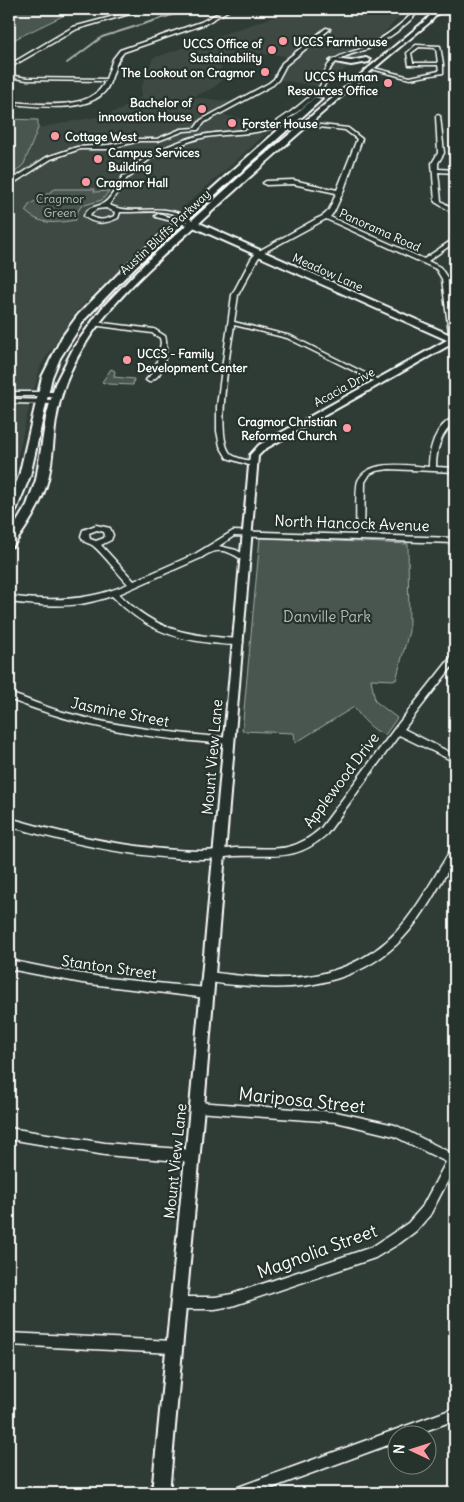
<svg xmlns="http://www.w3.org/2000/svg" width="464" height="1502" viewBox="0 0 464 1502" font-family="Delius,sans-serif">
  <rect width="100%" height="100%" fill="#2f3b35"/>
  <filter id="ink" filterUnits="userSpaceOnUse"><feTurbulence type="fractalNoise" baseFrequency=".02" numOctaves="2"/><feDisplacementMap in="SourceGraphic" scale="10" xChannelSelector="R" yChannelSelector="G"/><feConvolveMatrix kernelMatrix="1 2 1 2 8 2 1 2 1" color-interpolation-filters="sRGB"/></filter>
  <g filter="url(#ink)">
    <path fill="#3c4842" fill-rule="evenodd" d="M 291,9 L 407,9 L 364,54 L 266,134 L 187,204 L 77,311 L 41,365 L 27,416 L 9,495 L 9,178 L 24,164 L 38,128 L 100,116 L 120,110 L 142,96 L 141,88 L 153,58 L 279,15 ZM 250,54 L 278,55 L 287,57 L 277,72 L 275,79 L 321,87 L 263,135 L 257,133 L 246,120 L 217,113 L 235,102 L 193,97 L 215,87 L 224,78 L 220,76 L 223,56 Z"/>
    <g fill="#4a544f" stroke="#a4aaa7">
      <polygon points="9,9 77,9 9,42"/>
      <polygon points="9,119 38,120 38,128 24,164 9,178"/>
      <path d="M 55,189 L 95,189 L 94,192 L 109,191 L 102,200 L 81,206 L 76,215 L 76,220 C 56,223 41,226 25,211 L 29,205 Z"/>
      <polygon points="111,369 115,371 114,377 134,379 133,385 108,384 102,382"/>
      <path d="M 260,538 L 408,544 L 409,631 L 396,680 L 371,679 L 375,701 L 397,718 L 385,735 C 372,730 361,718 354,707 L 295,743 L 294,733 L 242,731 Z"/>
    </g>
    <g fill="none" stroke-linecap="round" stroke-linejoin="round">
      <polyline stroke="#a9afac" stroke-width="2" points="67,63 102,37 191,9"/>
      <g stroke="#fff" stroke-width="3">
        <g id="minor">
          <polygon points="141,9 147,9 77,29 9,68 9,65 73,27"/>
          <path d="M 226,9 L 231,9 L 205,24 L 124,52 C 113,63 114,78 106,90 C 88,114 35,106 9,104 L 9,102 C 36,103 92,113 105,81 L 27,80 L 9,77 L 9,75 L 27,78 L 106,79 L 113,59 L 120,50 L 201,22 Z"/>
          <path d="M 417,9 L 421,9 C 407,25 389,39 370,48 C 358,53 345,54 335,63 C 327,69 329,78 324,86 C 319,96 285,123 274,127 C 247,138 216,131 188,142 C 177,146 164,151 153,157 C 149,160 145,163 141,166 C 136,170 134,176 127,178 L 109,205 C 138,218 166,198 196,223 L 196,225 L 192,225 L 190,223 L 187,225 L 156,217 L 155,216 L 158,214 L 188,222 C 170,206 142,213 120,212 L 118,218 C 106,224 94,225 84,216 C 87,206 96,208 104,203 C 112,198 118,184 123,176 C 130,174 132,168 137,164 C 141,161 146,158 150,155 C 160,149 173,144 184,140 C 212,129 242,134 270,125 C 279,122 315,94 320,86 C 325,77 323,69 331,62 C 341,53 354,52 365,47 C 385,38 402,24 417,9 ZM 106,208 L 115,212 L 114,216 C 105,220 98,221 90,216 L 91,213 L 97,209 Z"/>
          <polygon points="326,28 330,29 286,65 278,80 273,85 205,122 198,130 184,131 158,141 139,141 109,149 80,149 51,159 9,186 9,182 47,157 77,147 109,145 139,139 157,139 181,129 195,128 201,120 269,83 274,79 282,63"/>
          <path d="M 416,45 L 440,46 L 443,64 L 443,73 L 410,79 L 368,68 L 370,67 L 410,77 L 439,71 L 438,65 L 409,65 L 407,53 ZM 419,47 L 436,48 L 438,63 L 413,63 L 411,53 Z"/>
          <polygon points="438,115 440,116 444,153 438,163 438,169 455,170 455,173 438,172 441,201 455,210 455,214 435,202 432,163 438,153 436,116"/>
          <path d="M 321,125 L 348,128 L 362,139 L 343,192 L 334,212 L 330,217 L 424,259 L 455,238 L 455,242 L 428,261 L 440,267 L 448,279 L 455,341 L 453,342 L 450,340 L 442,279 L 436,269 L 326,219 L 261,254 L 257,260 L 238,295 L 234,322 L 291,336 L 383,382 L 380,384 L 378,383 L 287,338 L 234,325 C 231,348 213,441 232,455 C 238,459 248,460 254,462 L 254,466 L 252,466 L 227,458 L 220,446 L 217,431 L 217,406 L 232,295 L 251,259 L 257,252 L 316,219 C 330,214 331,206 336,193 L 293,184 L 266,185 L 263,183 L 266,181 L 293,180 L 337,190 L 357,139 L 345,130 L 319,127 L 319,125 Z"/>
          <path d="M 94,322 L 154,329 L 165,336 C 168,343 165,364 161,371 C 159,376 153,380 149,382 L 146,380 L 155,370 L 161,343 L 160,338 L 152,333 L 92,325 L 92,323 Z"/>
          <polygon points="9,392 57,392 60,394 57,396 9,396"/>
          <polygon points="9,399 55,400 58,402 55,404 9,403"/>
          <path d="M 455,417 L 455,422 C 441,433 436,449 436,467 L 455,468 L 455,472 L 389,469 L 376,471 L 370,474 L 365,482 L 364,535 L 455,538 L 455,543 L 234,536 L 219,546 L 236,550 L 249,557 L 250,559 L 249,561 C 243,561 240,558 234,555 C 222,548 212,550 201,558 L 119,594 C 157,632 187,635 239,639 L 243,642 L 242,644 C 232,646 221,644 211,643 C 168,638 143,627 112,596 C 102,599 92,602 81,604 C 58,607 32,605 9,602 L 9,596 C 50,602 90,601 128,584 C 120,576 100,550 92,545 C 86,542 84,543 81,536 L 83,530 L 96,525 L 110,528 L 113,535 L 111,540 L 101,545 L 134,581 L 195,554 L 233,531 L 356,535 C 357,525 355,488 358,481 C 369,458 409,466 429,467 C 429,447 436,425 455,417 ZM 97,530 L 104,532 L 105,535 L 104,538 L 96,541 L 90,539 L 89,533 Z"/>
          <path d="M 455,655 L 455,663 L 404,729 L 455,755 L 455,762 L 399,735 L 327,834 C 295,863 274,854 234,856 C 223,857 212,859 200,859 C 135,858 71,844 9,826 L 9,818 C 71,836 136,850 201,851 C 212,851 223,849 235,848 C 272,847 290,856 321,828 L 395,728 L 452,656 Z"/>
          <path d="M 9,693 C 27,699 45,707 63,712 C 117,727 173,733 229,738 L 232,739 L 233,741 L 232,743 L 229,744 C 152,739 81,728 9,699 Z"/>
          <path d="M 455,847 L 455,859 C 439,885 425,915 403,938 C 367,977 313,990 261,987 C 247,985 217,985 204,980 L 203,977 L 204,974 L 208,972 C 234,975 261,979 288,978 C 328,977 370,961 397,931 C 419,907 434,876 452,848 Z"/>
          <polygon points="9,960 58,970 107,978 206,988 210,990 211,993 210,996 206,998 82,983 9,969"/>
          <polygon points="197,1102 336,1112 395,1125 451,1153 455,1150 455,1167 430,1215 416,1231 400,1243 375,1258 232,1306 215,1309 178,1309 174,1307 172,1303 174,1299 178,1297 215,1297 232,1294 372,1247 408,1223 422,1207 446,1162 394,1136 336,1122 197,1112 193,1111 192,1107 193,1103"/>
          <polygon points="9,1128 105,1143 192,1150 196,1152 198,1156 196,1160 192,1162 105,1155 9,1139"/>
          <polygon points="9,1333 173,1341 177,1343 179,1347 177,1351 173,1353 9,1345"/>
          <polygon points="455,1408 455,1420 417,1434 396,1434 396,1442 258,1493 234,1493 236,1488 241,1486"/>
        </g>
      </g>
      <g stroke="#fff" stroke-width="4">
        <polygon id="tertiary" points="191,222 197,222 455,337 455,342 265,449 258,456 204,1107 169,1493 152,1493 190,1107 250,455 259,445 447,340 191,226"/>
      </g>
      <g stroke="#fff" stroke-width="4">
        <g id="primary">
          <path d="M 436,9 L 442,9 L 430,22 C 354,84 280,149 208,215 C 163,256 114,296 82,349 C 69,371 60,394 56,420 C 53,439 53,460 48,479 C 42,504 28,525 13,546 L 9,547 L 9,535 L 27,505 L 36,480 L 46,418 L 55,384 L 74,347 L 102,308 L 149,259 L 255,163 L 426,20 Z"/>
          <polygon points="366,58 370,60 369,62 351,65 330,61 334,59 351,61"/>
          <polygon points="315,97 322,99 136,266 85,319 60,358 52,377 30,476 15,513 9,517 9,502 19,476 42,377 62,337 78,315 130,262"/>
        </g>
      </g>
      <use href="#minor" fill="#26332d" fill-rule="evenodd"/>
      <use href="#tertiary" fill="#26332d" fill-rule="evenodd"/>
      <use href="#primary" fill="#26332d" fill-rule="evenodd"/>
    </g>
  </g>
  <g fill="#ff9aa2" stroke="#26332d" stroke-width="2">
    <circle cx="283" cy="41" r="5"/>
    <circle cx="272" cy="50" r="5"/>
    <circle cx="265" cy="72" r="5"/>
    <circle cx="388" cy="83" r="5"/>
    <circle cx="202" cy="109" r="5"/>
    <circle cx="232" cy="123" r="5"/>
    <circle cx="55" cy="136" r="5"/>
    <circle cx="98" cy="159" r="5"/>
    <circle cx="86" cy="182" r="5"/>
    <circle cx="127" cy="360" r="5"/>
    <circle cx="347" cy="428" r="5"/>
  </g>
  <g text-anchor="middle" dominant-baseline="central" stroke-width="4.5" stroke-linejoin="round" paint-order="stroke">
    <g font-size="12" font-weight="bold" fill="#fff" stroke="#26332d" text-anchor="start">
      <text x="293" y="41">UCCS Farmhouse</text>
      <text x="262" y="43" text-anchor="end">UCCS Office of<tspan x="262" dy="14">Sustainability</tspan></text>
      <text x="255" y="72" text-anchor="end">The Lookout on Cragmor</text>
      <text x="378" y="76" text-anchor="end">UCCS Human<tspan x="378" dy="14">Resources Office</tspan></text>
      <text x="192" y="102" text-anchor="end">Bachelor of<tspan x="192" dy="14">innovation House</tspan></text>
      <text x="242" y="123">Forster House</text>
      <text x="65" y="136">Cottage West</text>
      <text x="108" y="152">Campus Services<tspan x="108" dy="14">Building</tspan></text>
      <text x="96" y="182">Cragmor Hall</text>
      <text x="137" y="353">UCCS - Family<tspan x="137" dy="14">Development Center</tspan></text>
      <text x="337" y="421" text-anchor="end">Cragmor Christian<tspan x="337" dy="14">Reformed Church</tspan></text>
    </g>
    <g font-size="12" fill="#b7bbb9" stroke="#26332d">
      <text x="60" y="198">Cragmor<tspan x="60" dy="14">Green</tspan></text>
    </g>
    <g font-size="12" fill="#fff" stroke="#26332d">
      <text transform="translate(380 230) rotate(24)">Panorama Road</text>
      <text transform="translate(165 232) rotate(-43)">Austin Bluffs Parkway</text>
      <text transform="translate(328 272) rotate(24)">Meadow Lane</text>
      <text transform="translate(344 387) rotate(-29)">Acacia Drive</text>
    </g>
    <g font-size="15" fill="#fff" stroke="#26332d">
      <text transform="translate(352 523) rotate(2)">North Hancock Avenue</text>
      <text transform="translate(120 712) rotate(11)">Jasmine Street</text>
      <text transform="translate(212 757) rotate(-85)">Mount View Lane</text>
      <text transform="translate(341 780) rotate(-53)">Applewood Drive</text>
      <text transform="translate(109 967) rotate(8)">Stanton Street</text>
      <text transform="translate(175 1161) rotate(-84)">Mount View Lane</text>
    </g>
    <g font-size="15" fill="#b7bbb9" stroke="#26332d">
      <text x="327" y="616">Danville Park</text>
    </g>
    <g font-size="18" fill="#fff" stroke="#26332d">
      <text transform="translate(302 1100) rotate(6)">Mariposa Street</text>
      <text transform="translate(317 1251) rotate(-20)">Magnolia Street</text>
    </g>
  </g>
  <rect width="464" height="1502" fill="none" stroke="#26332d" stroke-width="30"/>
  <rect x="15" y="15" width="434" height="1472" fill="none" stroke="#fff" stroke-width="2" filter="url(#ink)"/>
  <g transform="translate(412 1450) rotate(274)"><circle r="24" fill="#26332d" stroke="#7d8581"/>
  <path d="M0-4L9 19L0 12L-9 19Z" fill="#ff9aa2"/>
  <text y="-8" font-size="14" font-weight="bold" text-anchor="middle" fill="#ffffff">N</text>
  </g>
</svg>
